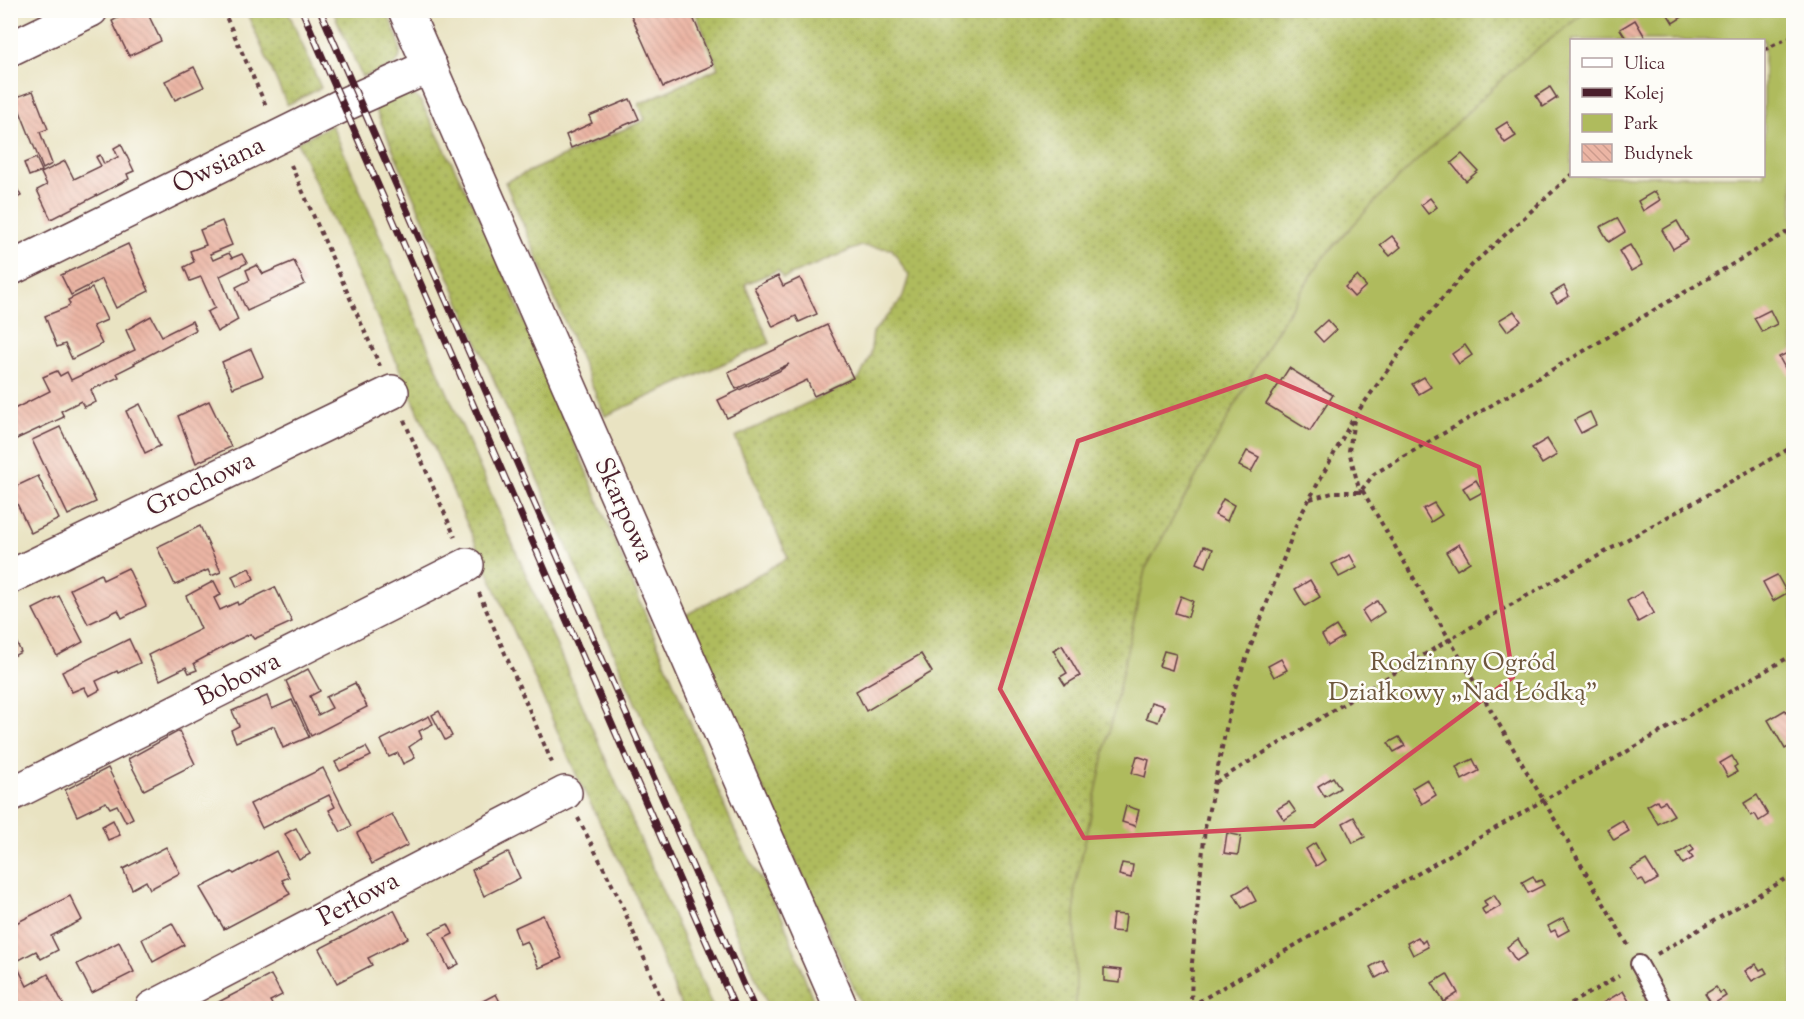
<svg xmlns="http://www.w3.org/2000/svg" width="1804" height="1019" viewBox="0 0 1804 1019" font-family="'Sorts Mill Goudy',serif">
  <defs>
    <pattern id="grass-dots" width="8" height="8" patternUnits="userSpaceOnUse" patternTransform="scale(1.5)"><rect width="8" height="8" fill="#afbb5d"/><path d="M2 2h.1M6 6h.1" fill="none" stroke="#90974d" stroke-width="1.8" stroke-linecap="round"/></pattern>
    <pattern id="building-back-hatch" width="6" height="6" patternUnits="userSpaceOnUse" patternTransform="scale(1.5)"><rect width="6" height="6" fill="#ebb5a4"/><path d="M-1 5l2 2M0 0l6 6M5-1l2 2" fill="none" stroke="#cb9b8d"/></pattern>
  </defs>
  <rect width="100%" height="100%" fill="#fdfcf7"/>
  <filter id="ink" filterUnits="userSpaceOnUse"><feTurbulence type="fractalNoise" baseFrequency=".0167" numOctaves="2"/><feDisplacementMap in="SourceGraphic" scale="12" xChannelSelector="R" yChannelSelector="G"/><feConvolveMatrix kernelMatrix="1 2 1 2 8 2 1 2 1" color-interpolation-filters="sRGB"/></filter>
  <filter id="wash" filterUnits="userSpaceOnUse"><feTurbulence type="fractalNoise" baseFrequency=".008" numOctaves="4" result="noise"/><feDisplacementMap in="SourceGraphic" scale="24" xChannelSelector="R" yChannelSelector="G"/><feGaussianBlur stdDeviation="1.35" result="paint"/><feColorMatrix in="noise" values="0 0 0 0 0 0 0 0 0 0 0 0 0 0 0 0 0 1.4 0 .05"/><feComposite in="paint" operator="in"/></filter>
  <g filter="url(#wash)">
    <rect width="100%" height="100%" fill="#e9e3c2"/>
    <g fill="url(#grass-dots)" stroke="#7c6d44" stroke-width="1.5">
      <polygon points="246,11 288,11 321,88 287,105"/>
      <path d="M 333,11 L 386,11 C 391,24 410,53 394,65 C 386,71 371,73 362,77 Z"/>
      <polygon points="695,11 1587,11 1517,65 1382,194 1322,259 1272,338 1145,570 1075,887 1076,1008 863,1008 684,616 788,558 735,437 859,379 870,356 873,332 902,299 909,276 892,249 861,246 783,278 778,270 745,284 770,343 605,416 505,182 645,120 639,104 718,68"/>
      <polygon points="399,93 412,93 421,102 488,234 737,836 783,919 816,1008 769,1008 373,104"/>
      <polygon points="332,125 713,1008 682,1008 630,882 580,783 369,299 297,142"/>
    </g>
    <path fill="#afbb5d" stroke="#7c6d44" stroke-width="1.5" fill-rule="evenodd" d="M 1587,11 L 1793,11 L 1793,1008 L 1076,1008 L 1075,887 L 1145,570 L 1272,338 L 1322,259 L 1382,194 L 1517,65 ZM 1572,40 L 1764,40 L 1764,176 L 1572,176 Z"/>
    <g id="blocks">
      <g fill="url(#building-back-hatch)">
        <polygon points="133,10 146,10 161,41 129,56 112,21"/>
        <polygon points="641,10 690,10 713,65 663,87 631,15"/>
        <polygon points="1665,10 1685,10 1687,14 1673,23"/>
        <polygon points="1635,20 1645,37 1640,40 1627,40 1620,29"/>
        <polygon points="194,67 204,87 175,100 165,81"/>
        <polygon points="1550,87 1557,98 1543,107 1536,96"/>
        <polygon points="11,89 14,98 33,91 48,129 40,132 52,164 43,169 19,109 11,112"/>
        <polygon points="630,99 639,119 571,148 566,135 592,123 589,116"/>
        <polygon points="1507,122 1516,136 1505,143 1496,129"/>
        <polygon points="121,144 134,171 127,174 129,179 51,219 37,190 47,185 41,173 65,161 74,179 101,166 96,157 100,155 104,164 118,157 114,148"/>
        <polygon points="1462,154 1478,171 1466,181 1451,163"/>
        <polygon points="36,158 42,171 29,176 24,163"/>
        <polygon points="15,185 21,196 12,200 17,213 10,215 10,187"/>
        <polygon points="1655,191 1660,200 1643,211 1638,201"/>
        <polygon points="1430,198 1437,207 1428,214 1421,205"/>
        <polygon points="1617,218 1625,232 1609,242 1600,227"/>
        <polygon points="222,221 232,245 210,254 213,260 229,253 232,258 242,254 247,263 220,276 238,320 217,332 207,312 215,308 201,277 190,281 184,267 194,262 190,251 206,245 200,230"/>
        <polygon points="1677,221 1688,240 1673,249 1662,230"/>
        <polygon points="1392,236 1401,247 1390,256 1380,245"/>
        <polygon points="128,244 149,291 116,308 102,279 71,295 61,275"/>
        <polygon points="1630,245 1642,265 1631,271 1619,251"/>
        <polygon points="294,261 305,284 247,311 236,287 250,280 246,270 257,265 263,274"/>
        <polygon points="778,276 783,286 800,278 817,314 799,322 796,316 773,327 754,287"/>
        <polygon points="1357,276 1366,286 1354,297 1345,287"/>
        <polygon points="1564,286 1569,296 1557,303 1551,294"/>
        <polygon points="92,288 107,320 93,326 102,344 72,359 65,344 57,347 45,316 68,307 70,304 68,300"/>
        <polygon points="1770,310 1777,324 1762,332 1754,318"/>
        <polygon points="1514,311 1521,321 1507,331 1499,320"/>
        <polygon points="151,316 162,336 192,321 196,330 134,363 135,364 117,373 119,377 91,390 96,402 84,407 81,401 61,411 64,417 10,442 10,411 50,391 43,377 57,371 60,376 67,372 71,380 135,350 126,330"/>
        <polygon points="1327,320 1336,330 1323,342 1314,332"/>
        <polygon points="827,325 853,378 814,396 807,380 727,418 718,400 779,371 789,364 736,389 728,372"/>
        <polygon points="1465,345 1472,355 1459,364 1452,354"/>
        <polygon points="251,349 263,376 233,388 222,362"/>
        <polygon points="1794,350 1794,373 1789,375 1779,357"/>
        <polygon points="1289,368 1333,395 1310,431 1266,404"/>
        <polygon points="1424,377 1431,387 1419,394 1412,384"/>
        <polygon points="209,401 231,447 196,463 178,416"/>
        <polygon points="140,404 160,446 145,453 126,411"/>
        <polygon points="1590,412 1596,425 1581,433 1574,420"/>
        <polygon points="60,427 96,502 68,515 32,440"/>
        <polygon points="1547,439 1557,455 1542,464 1532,448"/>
        <polygon points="1247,451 1259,457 1251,472 1239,466"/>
        <polygon points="38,476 59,519 31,533 10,489"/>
        <polygon points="1476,480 1483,492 1470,499 1463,488"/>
        <polygon points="1223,499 1234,505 1227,521 1215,515"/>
        <polygon points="1434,503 1442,515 1431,522 1423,509"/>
        <polygon points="200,526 221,572 211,576 208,570 175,585 157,547"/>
        <polygon points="1459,544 1470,562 1457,570 1446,552"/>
        <polygon points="1204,546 1213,549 1206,567 1197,563"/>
        <polygon points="1350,555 1357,568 1339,577 1332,564"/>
        <polygon points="128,568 146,606 122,618 118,610 88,624 70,589 101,574 103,580"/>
        <polygon points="249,568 254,579 237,587 232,576"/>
        <polygon points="1777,575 1787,593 1773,601 1763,582"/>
        <polygon points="1310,580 1320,597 1305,606 1295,589"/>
        <polygon points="214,581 221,595 214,598 220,610 237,602 238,605 275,587 292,622 254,639 250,634 235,641 194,663 197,670 189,673 186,667 160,680 148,655 201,629 186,596"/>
        <polygon points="1642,592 1654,613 1638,622 1627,601"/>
        <polygon points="59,596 83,642 57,656 33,609"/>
        <polygon points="1181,596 1193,601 1188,617 1175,613"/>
        <polygon points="1377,601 1384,612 1369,622 1362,611"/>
        <polygon points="1336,626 1343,637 1328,646 1322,635"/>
        <polygon points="10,629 21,652 10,658"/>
        <polygon points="129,639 140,663 118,673 117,671 96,681 100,690 89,696 84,687 72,692 62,672"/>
        <polygon points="1062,645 1080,676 1065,685 1060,677 1067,673 1053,650"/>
        <polygon points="1164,651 1176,654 1172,670 1159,666"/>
        <polygon points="921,654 932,672 866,711 856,691"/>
        <polygon points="1281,659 1287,670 1274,677 1268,666"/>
        <polygon points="308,669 320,691 310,696 318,715 332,708 326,697 355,683 367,707 311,736 286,681"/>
        <polygon points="267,696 272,709 292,700 309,737 283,748 274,726 236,742 231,730 239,726 232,711"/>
        <polygon points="1151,702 1164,706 1158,722 1146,718"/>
        <polygon points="1785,710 1794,724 1794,744 1785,749 1768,720"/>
        <polygon points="439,711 452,736 445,740 432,715"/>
        <polygon points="429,716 433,724 419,731 422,738 409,747 415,758 403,764 398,753 389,757 381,740"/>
        <polygon points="179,731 195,764 144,790 128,759"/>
        <polygon points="1399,737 1405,746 1394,752 1388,743"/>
        <polygon points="366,747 371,756 340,771 335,762"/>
        <polygon points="1137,756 1149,760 1145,777 1132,773"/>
        <polygon points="1732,756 1737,765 1734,767 1737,772 1728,777 1720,763"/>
        <polygon points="1473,759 1479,771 1462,780 1456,767"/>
        <polygon points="108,768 133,818 126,822 117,805 110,808 106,802 77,816 65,790"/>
        <polygon points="323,768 352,826 341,832 329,810 335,807 329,795 262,828 250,804"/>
        <polygon points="1333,777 1340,788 1325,797 1318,786"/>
        <polygon points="1427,779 1436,795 1422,804 1412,788"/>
        <polygon points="1757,795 1768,815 1759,821 1755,814 1751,816 1744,803"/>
        <polygon points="1657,800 1659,804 1665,801 1674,815 1658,824 1647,806"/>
        <polygon points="1289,802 1296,812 1284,820 1277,809"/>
        <polygon points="1126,806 1139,810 1135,826 1122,822"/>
        <polygon points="392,814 408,845 372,864 357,833"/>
        <polygon points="1354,817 1365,837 1353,843 1343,823"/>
        <polygon points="113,820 120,835 108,840 102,826"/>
        <polygon points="1622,820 1629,831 1614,840 1607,829"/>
        <polygon points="296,828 310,854 299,860 285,834"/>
        <polygon points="1227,833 1241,836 1238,855 1224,853"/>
        <polygon points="1315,843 1325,860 1316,866 1306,849"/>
        <polygon points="1691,845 1694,850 1689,853 1693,858 1683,864 1677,854"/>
        <polygon points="166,847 180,873 150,889 146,881 132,889 123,869"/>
        <polygon points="276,851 289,877 282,880 290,894 224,929 200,888 232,872 234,874"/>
        <polygon points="508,852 520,878 484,896 472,870"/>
        <polygon points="1646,860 1658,879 1646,886 1642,879 1638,881 1631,869"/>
        <polygon points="1122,863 1133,865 1131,878 1119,875"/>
        <polygon points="1533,876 1536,882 1541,880 1544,885 1528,893 1522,882"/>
        <polygon points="1248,886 1256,901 1242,908 1234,894"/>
        <polygon points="1494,895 1501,906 1485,915 1482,909 1487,906 1484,901"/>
        <polygon points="70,896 82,920 51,936 58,950 41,959 36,951 15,962 27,986 48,974 65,1008 10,1008 10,926"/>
        <polygon points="394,910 408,938 368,958 372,965 337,983 319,949"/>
        <polygon points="1113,914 1126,915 1124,932 1111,931"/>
        <polygon points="543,915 562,958 539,968 527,941 520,944 514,928"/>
        <polygon points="1563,918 1569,930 1558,936 1555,930 1551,932 1548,926"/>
        <polygon points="172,923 184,945 153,962 142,939"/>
        <polygon points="448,924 453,934 445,938 459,964 449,969 430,932"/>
        <polygon points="1418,937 1422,943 1425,940 1428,947 1413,955 1407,943"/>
        <polygon points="1518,939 1527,954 1516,961 1507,947"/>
        <polygon points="119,942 134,972 92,993 77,964"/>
        <polygon points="1382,960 1388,971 1376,978 1370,967"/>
        <polygon points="1756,964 1760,970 1764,968 1767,973 1752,981 1745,971"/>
        <polygon points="1104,968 1121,970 1120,983 1104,981"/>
        <polygon points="1447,974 1458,993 1444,1002 1432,983"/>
        <polygon points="271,975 282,995 270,1001 274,1008 207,1008"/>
        <polygon points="1716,987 1720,993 1723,991 1726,996 1712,1005 1705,994"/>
        <polygon points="1623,991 1633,1008 1594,1008"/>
        <polygon points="496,994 502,1006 496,1008 479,1008 477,1004"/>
      </g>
    </g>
  </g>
  <g filter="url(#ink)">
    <use href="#blocks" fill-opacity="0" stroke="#623c42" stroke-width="1.5"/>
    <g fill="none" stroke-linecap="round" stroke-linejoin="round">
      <g stroke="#623c42" stroke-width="20">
        <polyline id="service" points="1639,964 1664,1008"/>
      </g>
      <g stroke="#623c42" stroke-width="36">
        <g id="minor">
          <polyline points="405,10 841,1008"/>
          <polyline points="10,49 91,10"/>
          <polyline points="10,269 343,105 430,66"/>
          <polyline points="10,577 392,392"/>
          <polyline points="10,795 467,565"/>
          <polyline points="152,1008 565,793"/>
        </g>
      </g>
      <g stroke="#623c42" stroke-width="4" stroke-dasharray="4.5 4.5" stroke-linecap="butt">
        <polyline points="223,10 267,108"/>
        <polyline points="1764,50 1794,35"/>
        <polyline points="291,165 380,366"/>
        <polyline points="404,420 455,537"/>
        <polyline points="1354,420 1349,451 1360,492 1361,488 1628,945"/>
        <polyline points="1310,499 1336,492 1360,492 1374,474 1794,228"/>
        <polyline points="479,593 553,765"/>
        <polyline points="1216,782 1450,639 1794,446"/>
        <polyline points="578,818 619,898 665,1008"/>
        <polyline points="1657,954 1794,874"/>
        <polyline points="1191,1006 1794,654"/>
        <polyline points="1191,1008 1192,963 1205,828 1234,691 1298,520 1354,417 1425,318 1473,264 1572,174"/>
        <polyline points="1563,1008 1619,976"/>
      </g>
      <use href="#service" stroke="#fff" stroke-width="16"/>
      <use href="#minor" stroke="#fff" stroke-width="33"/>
      <g stroke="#4a1f2b" stroke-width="7">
        <g id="rail">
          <polyline points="302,10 735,1008"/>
          <polyline points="320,10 754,1008"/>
        </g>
      </g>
      <use href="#rail" stroke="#fdfcf7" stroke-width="4.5" stroke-dasharray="14" stroke-linecap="butt"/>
    </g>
  </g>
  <path fill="none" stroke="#d1495b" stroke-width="4.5" stroke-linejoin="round" d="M 1266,376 L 1479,467 L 1513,677 L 1314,826 L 1084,838 L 1000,689 L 1078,441 Z"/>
  <g text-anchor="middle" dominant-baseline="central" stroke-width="5" stroke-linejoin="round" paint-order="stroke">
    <g font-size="26" fill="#4a1f2b" stroke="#fdfcf7">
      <text transform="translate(219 166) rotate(-26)">Owsiana</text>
      <text transform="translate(201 485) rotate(-26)">Grochowa</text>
      <text transform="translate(623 510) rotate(66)">Skarpowa</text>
      <text transform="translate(239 680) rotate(-27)">Bobowa</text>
      <text transform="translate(359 900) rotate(-28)">Perłowa</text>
    </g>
    <g font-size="26" fill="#6d563c" stroke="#fdfcf7">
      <text x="1463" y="663">Rodzinny Ogród<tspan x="1463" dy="30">Działkowy „Nad Łódką”</tspan></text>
    </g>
  </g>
  <rect width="1804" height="1019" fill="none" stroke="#fdfcf7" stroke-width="36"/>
  <rect x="1570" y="39" width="195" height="138" fill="#fdfcf7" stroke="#b5a4a5" stroke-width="1.5"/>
  <rect x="1582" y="58" width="30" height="9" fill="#ffffff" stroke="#b5a4a5" stroke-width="1.5"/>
  <text x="1624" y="69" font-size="18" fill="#4a1f2b">Ulica</text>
  <rect x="1582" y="88" width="30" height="9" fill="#4a1f2b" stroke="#b5a4a5" stroke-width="1.5"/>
  <text x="1624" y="99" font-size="18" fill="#4a1f2b">Kolej</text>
  <rect x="1582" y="114" width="30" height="18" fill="#afbb5d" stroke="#b5a4a5" stroke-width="1.5"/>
  <text x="1624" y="129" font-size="18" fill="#4a1f2b">Park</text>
  <rect x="1582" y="144" width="30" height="18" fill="url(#building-back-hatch)" stroke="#b5a4a5" stroke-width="1.5"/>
  <text x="1624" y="159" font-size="18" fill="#4a1f2b">Budynek</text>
</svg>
